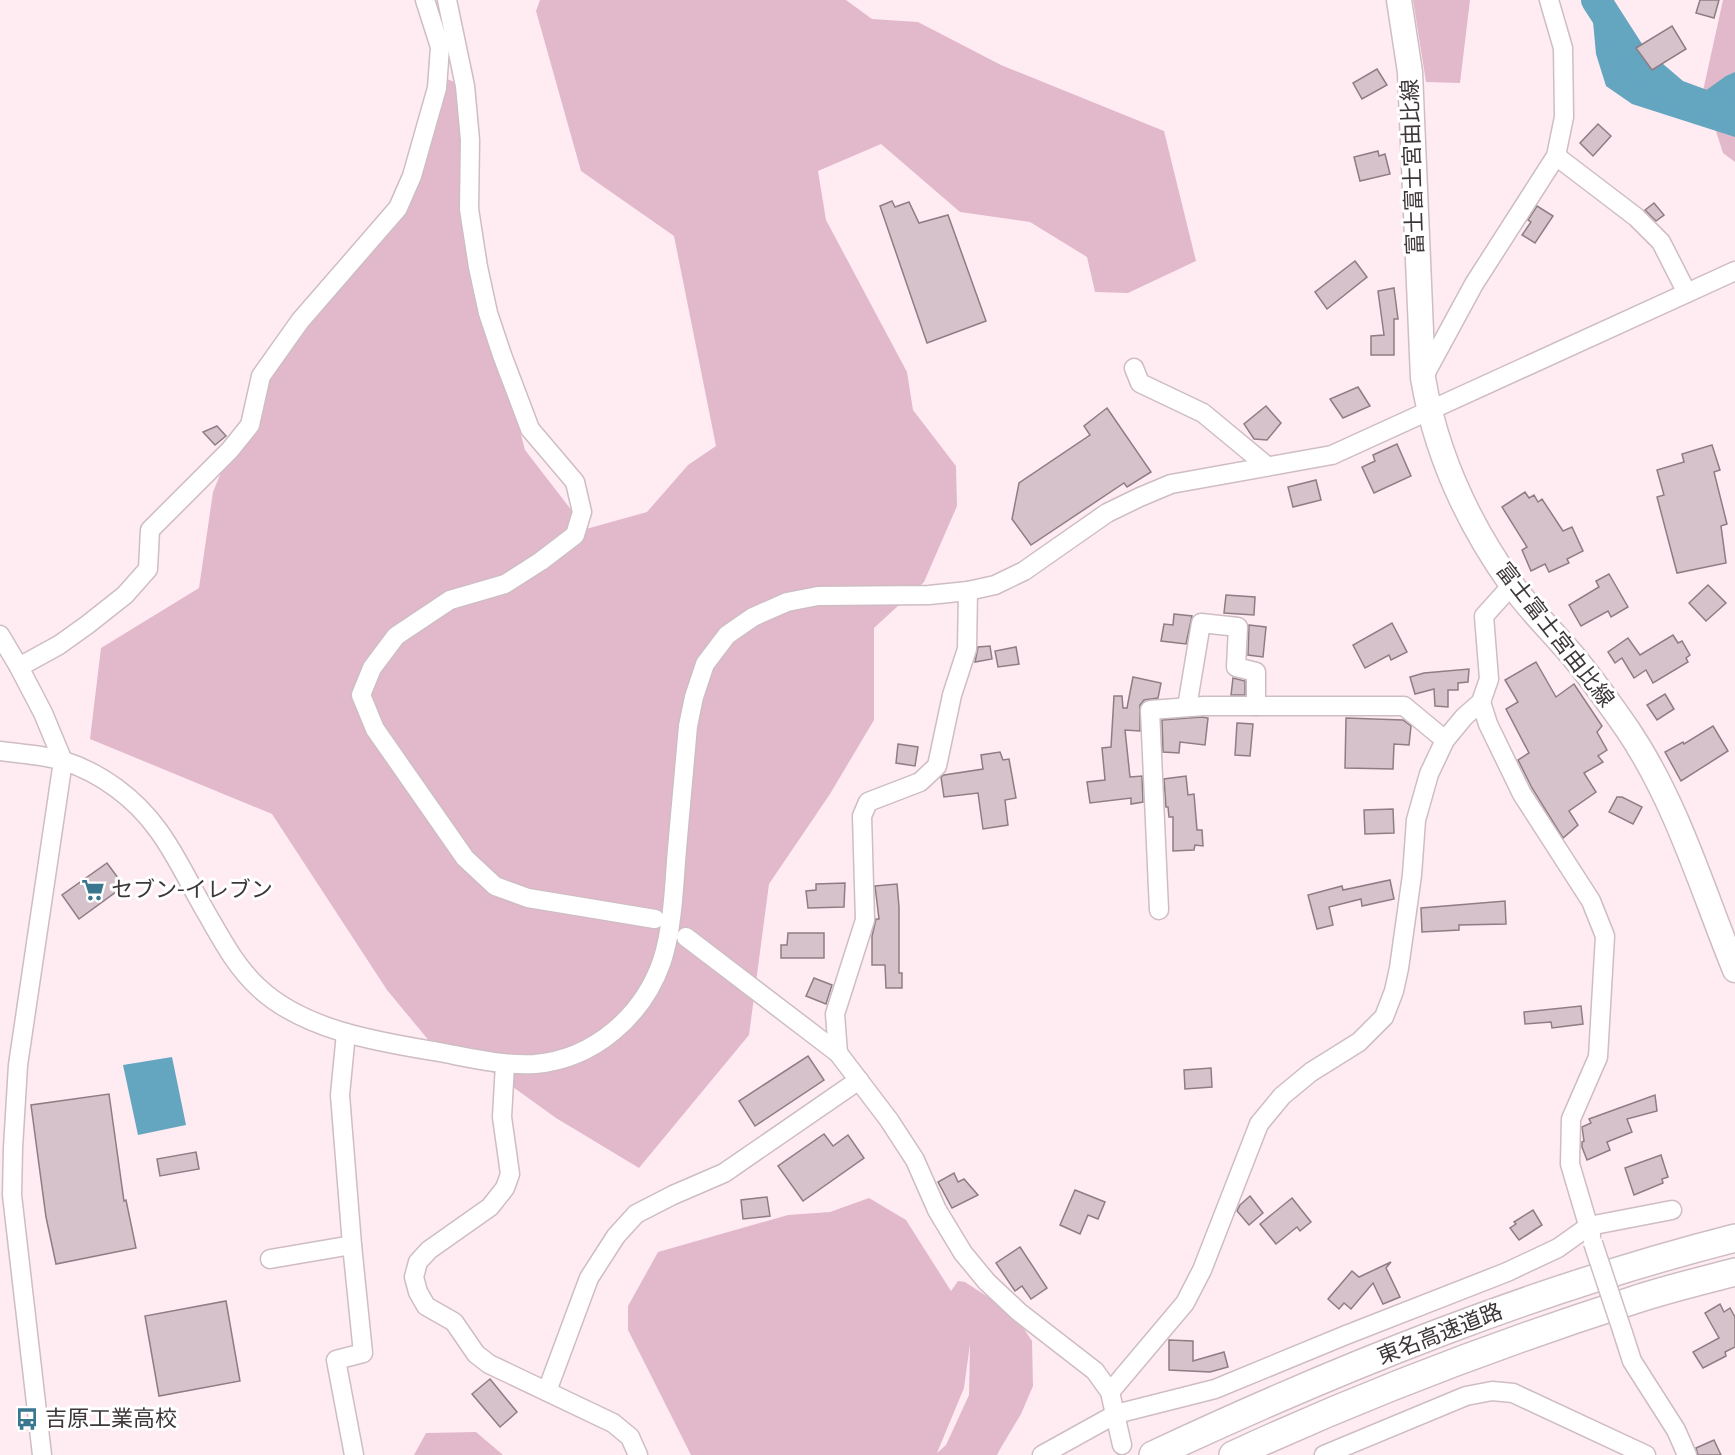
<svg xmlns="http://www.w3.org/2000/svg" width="1735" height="1455" viewBox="0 0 1735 1455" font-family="Karla,'Noto Sans JP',sans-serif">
  <rect width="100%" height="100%" fill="#ffecf3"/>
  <g fill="#e2b9ca" fill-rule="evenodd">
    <polygon points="540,0 846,0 872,19 918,22 1001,65 1164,131 1196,261 1128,293 1095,292 1087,257 1030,222 960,212 881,144 818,171 826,220 907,372 913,410 956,466 957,506 924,582 874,628 874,720 830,794 769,884 749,1035 639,1168 556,1118 474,1059 435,1048 387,990 272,814 90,739 101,648 199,588 213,492 261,376 412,176 442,77 465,86 485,298 525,450 586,529 647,512 688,465 716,446 674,236 581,171 536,11"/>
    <polygon points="1413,0 1470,0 1460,83 1426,82"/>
    <polygon points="1723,0 1735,0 1735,162 1723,153 1703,91"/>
    <path d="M 869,1198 L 906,1220 L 951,1291 L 958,1281 L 965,1282 L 1011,1312 L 1022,1326 L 1032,1341 L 1033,1386 L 1021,1414 L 999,1451 L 997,1455 L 691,1455 L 628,1330 L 628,1306 L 658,1252 L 788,1215 L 830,1212 ZM 970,1344 L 969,1395 L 946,1445 L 937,1453 L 964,1388 Z"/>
    <polygon points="476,1432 503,1455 414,1455 426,1433"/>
  </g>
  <g fill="#64a5c0">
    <polygon points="1591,0 1604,0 1644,79 1684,106 1726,76 1735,72 1735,137 1632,104 1606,86 1596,54"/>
    <polygon points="172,1057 186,1125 138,1135 123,1065"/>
  </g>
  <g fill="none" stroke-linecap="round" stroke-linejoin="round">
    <polyline stroke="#64a5c0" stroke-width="30" points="1596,0 1634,59 1675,94 1721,111 1735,118"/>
  </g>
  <g fill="#d5c2ca" stroke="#8e7d84" stroke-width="1.5">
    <polygon points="1700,0 1719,0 1714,18 1696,13"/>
    <polygon points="1672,26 1686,49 1652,70 1636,48"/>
    <polygon points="1377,69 1387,85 1362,99 1353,83"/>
    <polygon points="1598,124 1611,136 1593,156 1580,143"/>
    <polygon points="1378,151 1379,156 1385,154 1390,174 1360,181 1354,157"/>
    <polygon points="892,201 895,207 909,202 919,223 948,215 986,321 927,343 880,206"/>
    <polygon points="1654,203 1664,215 1656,221 1645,210"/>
    <polygon points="1537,206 1553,216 1535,243 1522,235 1531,222 1528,220"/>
    <polygon points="1355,261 1367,277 1327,309 1315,292"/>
    <polygon points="1394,288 1398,319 1394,319 1394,355 1371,355 1371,336 1384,335 1378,291"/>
    <polygon points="1358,387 1370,406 1343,418 1330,399"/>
    <polygon points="1266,406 1281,423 1267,440 1254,439 1244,424"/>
    <polygon points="1107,408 1151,472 1127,487 1124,483 1031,545 1012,519 1019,483 1090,435 1084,426"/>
    <polygon points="217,426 226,436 215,445 203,432"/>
    <polygon points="1397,444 1411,476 1374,493 1362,467 1375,461 1373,455"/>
    <polygon points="1712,445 1720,470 1714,472 1727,524 1721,526 1726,563 1677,573 1657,497 1664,495 1657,470 1684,462 1682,454"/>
    <polygon points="1316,480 1321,500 1293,507 1288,487"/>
    <polygon points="1525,492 1529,498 1534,495 1538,502 1542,499 1563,531 1572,527 1583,551 1567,559 1569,563 1549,572 1545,564 1531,571 1522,550 1527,547 1502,507"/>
    <polygon points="1609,574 1628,607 1611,617 1608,611 1581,626 1569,605 1599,587 1596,581"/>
    <polygon points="1708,585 1726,603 1706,621 1689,603"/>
    <polygon points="1226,595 1255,597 1254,615 1224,613"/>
    <polygon points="1174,614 1192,616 1186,644 1161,641 1164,624 1173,625"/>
    <polygon points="1392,623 1407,652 1391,660 1389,655 1365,668 1353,645"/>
    <polygon points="1249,625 1266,627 1263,657 1248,655"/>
    <polygon points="1673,635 1678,643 1682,641 1690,655 1686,658 1688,662 1653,683 1646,670 1634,678 1622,658 1615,663 1608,652 1628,638 1640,655"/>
    <polygon points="990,646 992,659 975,662 978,647"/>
    <polygon points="1016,647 1019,664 998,667 995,651"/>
    <polygon points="1536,662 1556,697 1574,684 1602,726 1597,732 1607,750 1598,756 1603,762 1584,773 1596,792 1569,811 1578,825 1563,838 1532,788 1518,760 1529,753 1506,709 1518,702 1505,680"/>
    <polygon points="1469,669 1468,682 1458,683 1458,690 1448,690 1448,707 1435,706 1434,689 1415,694 1410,677 1424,673"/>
    <polygon points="1133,677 1161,683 1158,698 1144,700 1140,705 1140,731 1125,730 1130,777 1142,776 1143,802 1131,804 1131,798 1090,803 1087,782 1105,780 1102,748 1111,747 1114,696 1122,696 1123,708 1127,708"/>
    <polygon points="1233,678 1245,681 1245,695 1231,695"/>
    <polygon points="1665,694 1674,709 1657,720 1647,705"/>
    <polygon points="1202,717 1208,718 1205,745 1180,742 1179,753 1163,752 1162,720"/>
    <polygon points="1346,718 1403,720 1411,726 1409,745 1394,744 1393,769 1345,768"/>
    <polygon points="1237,723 1253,724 1250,756 1235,755"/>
    <polygon points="1713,726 1728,751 1681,781 1665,752 1683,742 1684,744"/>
    <polygon points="898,744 918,747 915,766 896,763"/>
    <polygon points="1000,752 1003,760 1009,759 1016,798 1005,800 1008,825 983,829 978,793 944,797 941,777 944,775 983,769 981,755"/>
    <polygon points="1186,776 1188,795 1194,794 1197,830 1202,830 1203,846 1195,845 1194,850 1173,851 1173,817 1169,817 1168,807 1166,807 1164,779"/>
    <polygon points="1617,797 1622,797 1642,807 1633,824 1609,812"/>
    <polygon points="1393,809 1394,833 1365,834 1364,810"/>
    <polygon points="107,863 124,886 79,919 62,895"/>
    <polygon points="1390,880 1394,899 1362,906 1361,899 1329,907 1333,925 1317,929 1308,895 1342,886 1343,890"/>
    <polygon points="845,883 844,907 808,908 806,891 816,890 816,884"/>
    <polygon points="897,884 899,907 899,973 902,973 902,988 886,988 885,965 872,965 872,936 876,919 879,919 875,886"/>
    <polygon points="1505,901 1506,924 1459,925 1459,930 1422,932 1421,908"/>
    <polygon points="788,933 824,933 824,958 781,958 781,945 787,945"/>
    <polygon points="814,978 832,985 826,1004 806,996"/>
    <polygon points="1581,1006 1583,1024 1552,1028 1551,1022 1525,1024 1524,1012"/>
    <polygon points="808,1056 824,1080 755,1126 739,1101"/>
    <polygon points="1211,1068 1212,1087 1185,1089 1184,1070"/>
    <polygon points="109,1094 124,1201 126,1200 136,1248 56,1264 46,1217 31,1105"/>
    <polygon points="1655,1095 1657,1111 1627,1119 1632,1132 1607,1142 1610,1150 1587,1160 1582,1147 1582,1142 1584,1141 1582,1127 1591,1123 1589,1119"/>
    <polygon points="824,1134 833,1146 848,1135 864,1158 803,1201 778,1166"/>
    <polygon points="196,1152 199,1169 160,1176 157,1159"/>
    <polygon points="1661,1155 1668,1177 1662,1179 1663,1183 1634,1195 1625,1168"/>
    <polygon points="954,1173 958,1182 964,1179 978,1195 952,1208 938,1182"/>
    <polygon points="1075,1190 1105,1202 1098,1219 1088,1215 1080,1234 1060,1225"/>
    <polygon points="1250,1196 1263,1213 1249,1225 1237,1211 1240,1205"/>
    <polygon points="767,1197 770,1216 743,1219 741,1200"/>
    <polygon points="1292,1198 1311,1222 1300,1231 1297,1227 1276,1244 1260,1224"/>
    <polygon points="1533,1210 1542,1225 1519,1240 1510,1228 1516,1224 1514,1222"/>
    <polygon points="1020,1247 1047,1288 1031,1299 1022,1286 1015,1291 996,1263"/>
    <polygon points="1391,1262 1386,1268 1400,1297 1383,1304 1373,1283 1351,1309 1344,1303 1339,1309 1328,1299 1352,1271 1359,1277"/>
    <polygon points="226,1301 240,1381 159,1396 145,1316"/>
    <polygon points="1720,1304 1724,1312 1730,1308 1735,1317 1735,1347 1725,1352 1726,1356 1703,1368 1693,1352 1719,1338 1705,1313"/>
    <polygon points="1169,1340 1193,1341 1193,1361 1224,1352 1228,1367 1210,1372 1169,1370"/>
    <polygon points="490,1379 517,1412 500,1427 472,1394"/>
    <polygon points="1714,1440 1721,1455 1698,1455 1696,1448"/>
  </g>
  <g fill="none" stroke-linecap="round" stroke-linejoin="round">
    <g stroke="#cfbdc4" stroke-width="21">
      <g id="minor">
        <polyline points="447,0 465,86 470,140 469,209 478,267 488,313 502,355 530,429 575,482 582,512 575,535 541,561 505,584 450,600 396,636 372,668 361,695 375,729 465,858 495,886 528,898 655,919"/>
        <polyline points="1556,156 1636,217 1661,242 1687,293"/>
        <polyline points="1134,368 1140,383 1203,413 1267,466"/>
        <polyline points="1423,378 1474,284 1556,156 1564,117 1563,48 1549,0"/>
        <polyline points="0,635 19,667 43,713 63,761 18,1065 13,1148 12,1195 42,1455"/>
        <polyline points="19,667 59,645 87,625 125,595 148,569 150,530 230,450 250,425 261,376 300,321 398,208 412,176 437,88 440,47 425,0"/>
        <polyline points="1481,702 1488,724 1522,794 1591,901 1605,936 1598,1057 1571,1119 1570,1164 1591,1235"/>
        <polyline points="1187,707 1201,623 1238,627 1236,667 1256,672 1256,706"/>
        <path d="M 0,751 C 21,754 44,755 64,761 C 101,773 135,798 158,830 C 176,854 191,887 207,914 C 222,940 236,967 259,988 C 305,1031 380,1042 439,1052 C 471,1058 503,1066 535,1064 C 594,1059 643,1016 662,961 C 673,927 674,885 677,849 C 681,808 684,767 688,726 L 694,697 L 705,664 L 727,635 L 753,617 L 787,602 L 818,596 L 929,595 L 968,591 L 995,585 L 1024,571 L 1107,513 L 1140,497 L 1171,484 L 1332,455 L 1735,271"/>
        <polyline points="1159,910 1150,710 1204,706 1404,706 1445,740"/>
        <polyline points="686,937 838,1053 889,1120 915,1160 937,1210 963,1253 987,1282 1019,1312 1095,1371 1110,1392 1122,1445"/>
        <polyline points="346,1033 340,1095 352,1245 363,1353 336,1360 354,1455"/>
        <polyline points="838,1053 835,1014 865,920 862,816 868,802 920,782 937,766 952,695 967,649 968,591"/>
        <polyline points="505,1064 502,1117 510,1174 505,1188 490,1207 429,1250 418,1262 414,1277 418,1292 426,1306 454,1322 476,1354 489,1364 613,1423 630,1437 638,1455"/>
        <polyline points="270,1259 352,1245"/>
        <polyline points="1623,1333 1632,1361 1676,1430 1687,1455"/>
        <polyline points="547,1391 589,1278 616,1236 636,1214 673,1195 724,1173 859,1080"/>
        <polyline points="1110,1392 1185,1303 1202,1270 1259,1124 1282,1096 1311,1072 1359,1042 1384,1017 1394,991 1399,968 1412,875 1416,820 1429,774 1445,740 1464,717 1481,702 1489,679 1484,616 1512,585"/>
        <polyline points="1042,1455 1116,1414 1215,1389 1346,1335 1507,1272 1558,1248 1589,1226 1672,1210"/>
        <polyline points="1324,1455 1466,1396 1492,1391 1513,1393 1646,1455"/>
      </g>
    </g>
    <g stroke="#cfbdc4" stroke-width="27">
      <path id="major" d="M 1399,0 L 1410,72 L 1423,378 C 1436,454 1467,522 1512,585 C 1531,612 1556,635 1577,661 C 1595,683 1612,707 1628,730 C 1677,803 1702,889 1735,970"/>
    </g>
    <g stroke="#cfbdc4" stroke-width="30">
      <g id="highway">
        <path d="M 1153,1455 C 1341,1367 1535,1289 1735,1238"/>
        <path d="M 1233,1455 C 1363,1395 1497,1344 1634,1300 C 1667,1289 1701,1281 1735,1272"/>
      </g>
    </g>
    <use href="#minor" stroke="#fff" stroke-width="18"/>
    <use href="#major" stroke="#fff" stroke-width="24"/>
    <use href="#highway" stroke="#fff" stroke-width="27"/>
    <g stroke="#cfbdc4" stroke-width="21" stroke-linecap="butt">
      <polyline id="minor-bridge" points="1593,1243 1623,1333"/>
    </g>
    <use href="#minor-bridge" stroke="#fff" stroke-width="18"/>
  </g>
  <defs>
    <g id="supermarket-bare" transform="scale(1.8)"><path d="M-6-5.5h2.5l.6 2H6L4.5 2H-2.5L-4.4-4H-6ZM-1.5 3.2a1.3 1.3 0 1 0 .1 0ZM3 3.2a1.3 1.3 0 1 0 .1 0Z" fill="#3a768e" stroke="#fff" stroke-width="2.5" paint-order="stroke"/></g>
    <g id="bus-bare" transform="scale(1.8)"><path d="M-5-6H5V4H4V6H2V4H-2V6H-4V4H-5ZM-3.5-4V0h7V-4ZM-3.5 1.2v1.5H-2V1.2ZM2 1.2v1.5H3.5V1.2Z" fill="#3a768e" stroke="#fff" stroke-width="2.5" paint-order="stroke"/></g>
  </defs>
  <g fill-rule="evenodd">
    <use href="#supermarket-bare" x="93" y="890"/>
    <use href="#bus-bare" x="27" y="1419"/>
  </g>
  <g text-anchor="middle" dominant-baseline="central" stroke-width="6" stroke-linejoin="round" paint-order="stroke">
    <g font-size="22" fill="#3e373a" stroke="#fff">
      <text transform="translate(1413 167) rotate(-92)">富士富士宮由比線</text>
      <text transform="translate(1555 635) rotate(52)">富士富士宮由比線</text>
      <text transform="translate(1440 1334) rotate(-21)">東名高速道路</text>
    </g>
    <g font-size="22" fill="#3e373a" stroke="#fff" text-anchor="start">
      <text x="111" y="890">セブン-イレブン</text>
      <text x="45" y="1419">吉原工業高校</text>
    </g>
  </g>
</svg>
